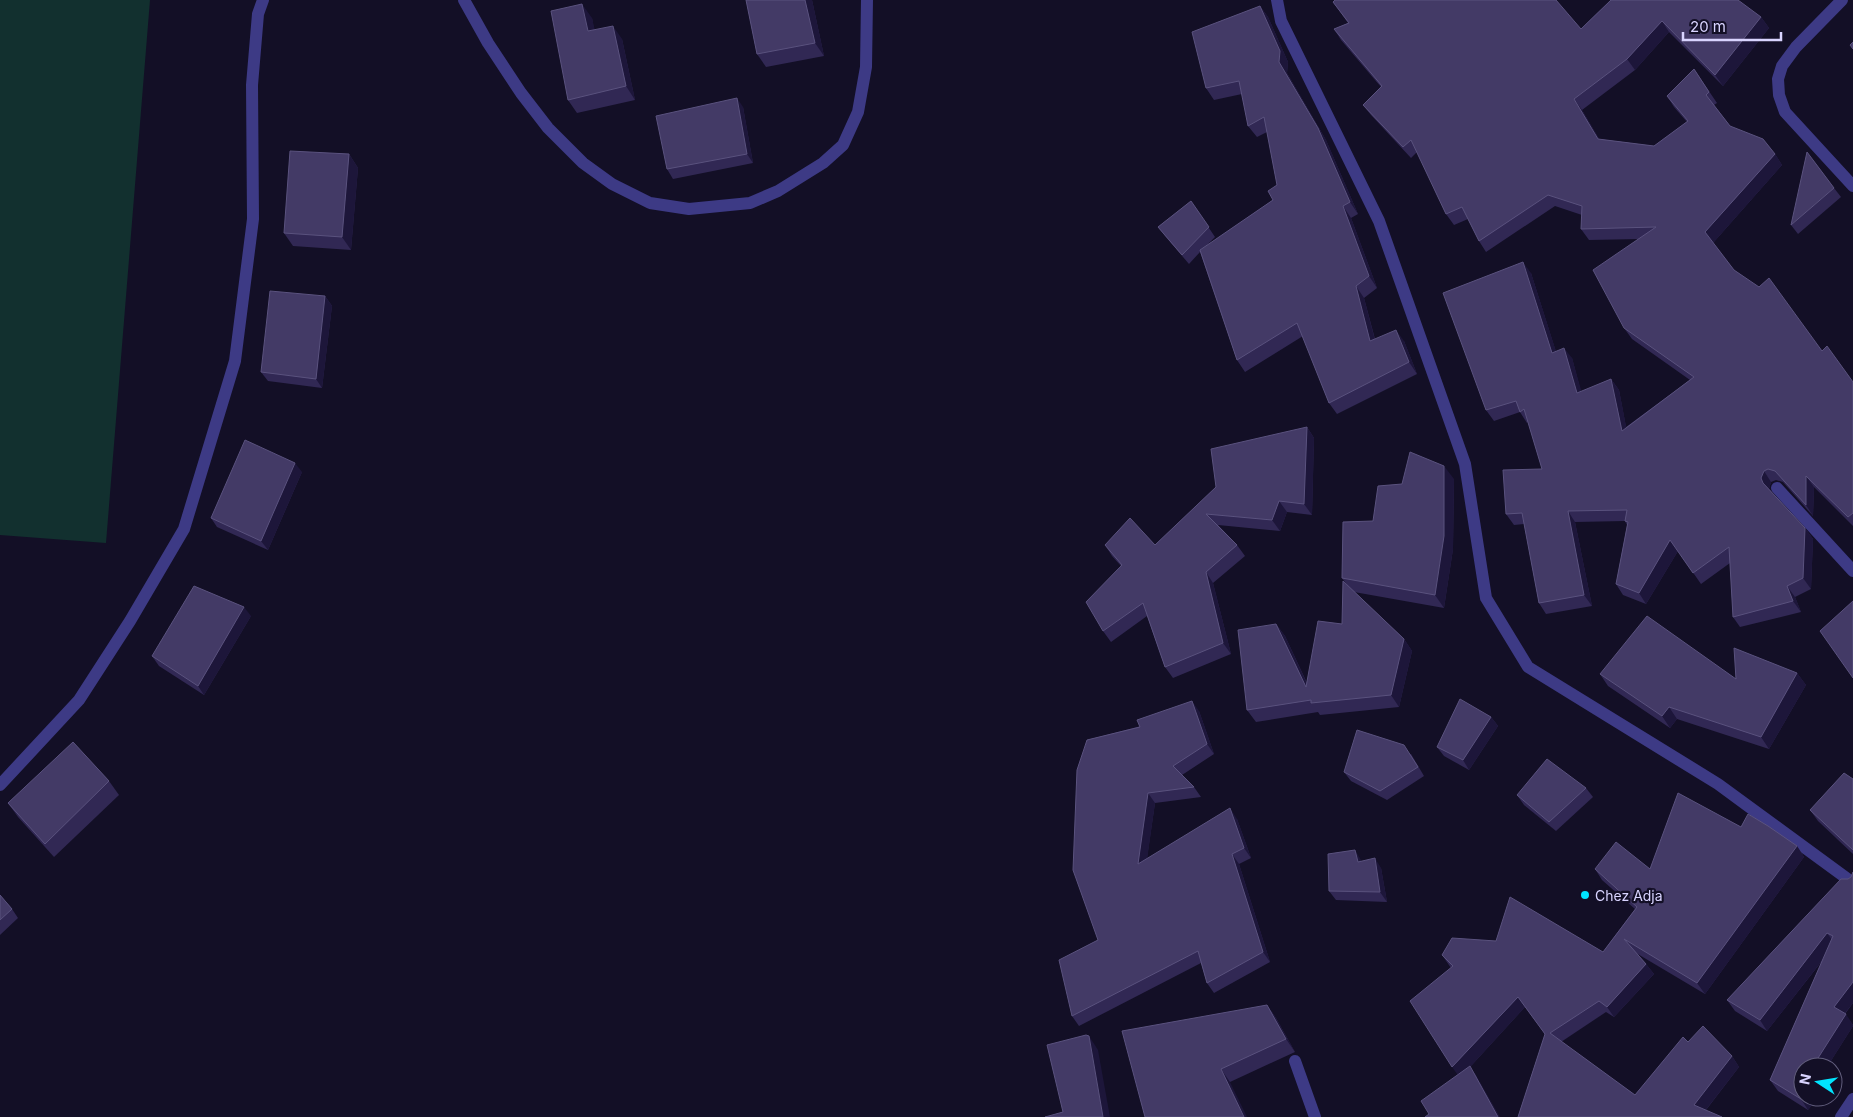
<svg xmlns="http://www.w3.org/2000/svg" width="1853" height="1117" viewBox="0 0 1853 1117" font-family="Inter,sans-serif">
  <rect width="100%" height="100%" fill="#130f26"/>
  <polygon fill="#12302f" points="0,0 150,0 106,543 0,535"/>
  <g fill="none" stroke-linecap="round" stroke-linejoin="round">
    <g stroke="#3d3a85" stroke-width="12">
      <polyline points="464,0 488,43 521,93 548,128 583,163 612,184 650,203 689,209 750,203 778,191 823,163 843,145 858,112 866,67 867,0"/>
      <polyline points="1277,0 1281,21 1379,221 1465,464 1486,598 1528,667 1718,784 1853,883"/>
      <polyline points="1842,0 1796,47 1782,66 1778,79 1779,95 1785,112 1853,186"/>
      <polyline points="1777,488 1853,571"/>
      <polyline points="0,785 79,700 130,621 184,529 235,361 253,219 252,85 258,14 263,0"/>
      <polyline points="1295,1061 1315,1117"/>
    </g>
    <polyline stroke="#3d3a85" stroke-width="12" points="1841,1117 1853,1099"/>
  </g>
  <g fill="#312854">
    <polygon points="746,0 812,0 824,56 766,67 757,54"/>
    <polygon points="1611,0 1761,17 1769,28 1723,86 1669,32 1635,70 1582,110 1599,139 1654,146 1687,122 1674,107 1667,96 1694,69 1717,103 1714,105 1730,126 1775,154 1782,165 1713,243 1734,270 1822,351 1853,382 1853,526 1814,487 1813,516 1783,482 1776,480 1771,482 1769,489 1805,528 1813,539 1811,589 1795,597 1801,612 1740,627 1733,617 1730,563 1701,584 1678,551 1646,604 1623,595 1616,584 1627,525 1625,521 1575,522 1592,606 1546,614 1539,603 1524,524 1514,525 1506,514 1542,469 1528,422 1527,423 1520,412 1494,421 1486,410 1531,273 1556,352 1572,358 1581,392 1611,379 1619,390 1626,427 1690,380 1632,339 1624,328 1639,239 1589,240 1581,229 1582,215 1555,206 1486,252 1479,241 1468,219 1454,225 1446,214 1417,152 1411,158 1371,115 1363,105 1381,87 1341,40 1334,29 1348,23 1333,2 1581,29"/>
    <polygon points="1260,6 1268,17 1288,62 1287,73 1326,140 1358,214 1351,218 1377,288 1364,298 1375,339 1404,341 1417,374 1337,414 1329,403 1303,336 1245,372 1237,360 1200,252 1189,264 1165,236 1158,227 1191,201 1215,237 1206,246 1273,200 1277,185 1267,132 1257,137 1248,126 1242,94 1214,100 1206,88"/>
    <polygon points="592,18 594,30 622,39 635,100 577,113 568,100"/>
    <polygon points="743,107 753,163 673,179 667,169"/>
    <polygon points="349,154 358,168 351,250 293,246 284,233"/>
    <polygon points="1834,188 1841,197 1798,234 1791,225"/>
    <polygon points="325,296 332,306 322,388 268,381 261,372"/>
    <polygon points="1307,427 1314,438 1312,515 1287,512 1280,531 1218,525 1237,545 1245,556 1213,583 1231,654 1173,678 1165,667 1147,616 1111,642 1103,631 1121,566 1112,556 1105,545 1155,545"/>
    <polygon points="302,472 268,550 217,527 211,518"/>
    <polygon points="1454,479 1453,549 1444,608 1354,592 1404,639 1412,651 1399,707 1320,715 1318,712 1256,722 1247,710 1276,624 1285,636 1307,683 1342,624 1347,585 1342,578 1373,521"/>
    <polygon points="251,616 204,695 159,666 152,656"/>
    <polygon points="1797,673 1806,685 1769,749 1677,719 1670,728 1608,686 1600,674 1736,679"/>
    <polygon points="1199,711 1214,754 1182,775 1194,787 1201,797 1155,803 1147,858 1237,819 1251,858 1239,864 1270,962 1214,993 1207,983 1201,963 1079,1026 1072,1016 1098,940 1087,740"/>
    <polygon points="1491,717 1498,726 1469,770 1444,756 1437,747"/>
    <polygon points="1411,754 1424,776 1387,800 1351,781 1344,772"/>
    <polygon points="1853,779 1853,854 1818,821 1810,810"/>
    <polygon points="109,781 119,795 54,857 18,817 8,803"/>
    <polygon points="1586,788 1593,797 1556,831 1524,805 1517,795"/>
    <polygon points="1741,827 1797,846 1804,857 1705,994 1636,953 1646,964 1654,974 1614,1017 1606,1012 1561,1042 1635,1095 1688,1042 1732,1056 1739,1067 1706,1110 1518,1117 1545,1034 1525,1007 1470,1067 1477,1077 1429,1114 1458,1075 1451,968 1442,955 1603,952 1635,909 1602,880 1595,869 1650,869"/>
    <polygon points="1361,860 1361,861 1381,868 1387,902 1336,900 1329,891"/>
    <polygon points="1853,872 1853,1003 1845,1014 1853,1025 1853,1026 1827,1067 1803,1067 1803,1097 1818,1097 1808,1110 1778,1091 1770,1080 1822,961 1767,1031 1735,1011 1727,1000 1848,879 1851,877"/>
    <polygon points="0,895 12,909 18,918 0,935"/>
    <polygon points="1267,1005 1276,1018 1295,1052 1230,1082 1145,1117"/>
  </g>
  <g fill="#1d163a">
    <polygon points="805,0 812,0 824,56 815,43"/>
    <polygon points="582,4 592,18 598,44 588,31"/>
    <polygon points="1260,6 1268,17 1288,62 1287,73 1326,140 1358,214 1350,202 1279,62"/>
    <polygon points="1761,17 1769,28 1723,86 1715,75"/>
    <polygon points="1662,21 1669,32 1635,70 1627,59"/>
    <polygon points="613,26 622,39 635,100 626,86"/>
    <polygon points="737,98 743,107 753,163 747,154"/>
    <polygon points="1574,99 1582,110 1606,150 1598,139"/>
    <polygon points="349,154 358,168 351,250 342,237"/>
    <polygon points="1775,154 1782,165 1713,243 1705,232"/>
    <polygon points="1343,206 1351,218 1377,288 1369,276"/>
    <polygon points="1523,262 1531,273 1560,364 1552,353"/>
    <polygon points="1356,286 1364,298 1378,352 1370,341"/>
    <polygon points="325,296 332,306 322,388 316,379"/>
    <polygon points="1396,330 1404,341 1417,374 1409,362"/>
    <polygon points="1564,348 1572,358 1585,404 1577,393"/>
    <polygon points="1611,379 1619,390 1629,442 1622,431"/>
    <polygon points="1307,427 1314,438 1312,515 1304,504"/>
    <polygon points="295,463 302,472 268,550 261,541"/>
    <polygon points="1444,466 1454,479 1453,549 1444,608 1435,595"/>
    <polygon points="1764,471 1771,482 1769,489 1763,483 1761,478"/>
    <polygon points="1806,476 1814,487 1813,516 1806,505"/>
    <polygon points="1279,501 1287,512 1280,531 1272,520"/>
    <polygon points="1568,511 1575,522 1592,606 1584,595"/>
    <polygon points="1805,528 1813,539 1811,589 1803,578"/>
    <polygon points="1670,540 1678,551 1646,604 1639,593"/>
    <polygon points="1206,572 1213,583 1231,654 1223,643"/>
    <polygon points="1787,586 1795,597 1801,612 1793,601"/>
    <polygon points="244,607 251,616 204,695 198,686"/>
    <polygon points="1276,624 1285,636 1314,699 1306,687"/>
    <polygon points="1404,639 1412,651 1399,707 1391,695"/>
    <polygon points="1797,673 1806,685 1769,749 1761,737"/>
    <polygon points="1192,701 1199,711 1214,754 1207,744"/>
    <polygon points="1669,707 1677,719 1670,728 1662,716"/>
    <polygon points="1491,717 1498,726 1469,770 1463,760"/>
    <polygon points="1148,793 1155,803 1145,874 1138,864"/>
    <polygon points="1230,808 1237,819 1251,858 1244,848"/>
    <polygon points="1797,846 1804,857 1705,994 1697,983"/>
    <polygon points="1355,850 1361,860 1364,871 1358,862"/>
    <polygon points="1232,854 1239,864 1270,962 1263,952"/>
    <polygon points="1375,858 1381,868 1387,902 1380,892"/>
    <polygon points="1827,933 1835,944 1767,1031 1760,1020"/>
    <polygon points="1646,964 1654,974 1614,1017 1607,1007"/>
    <polygon points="1853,982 1853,1003 1841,1018 1834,1007"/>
    <polygon points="1518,997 1525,1007 1470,1067 1477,1077 1500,1117 1498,1117 1460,1078 1452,1067"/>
    <polygon points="1267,1005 1276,1018 1295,1052 1286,1039"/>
    <polygon points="1846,1014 1853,1025 1853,1026 1827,1067 1813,1067 1813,1066"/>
    <polygon points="1089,1036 1098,1050 1110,1117 1103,1117"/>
    <polygon points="1732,1056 1739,1067 1701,1116 1694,1105"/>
    <polygon points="1221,1069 1230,1082 1247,1117 1244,1117"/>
    <polygon points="1803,1096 1803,1097 1818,1097 1808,1110 1801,1099"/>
  </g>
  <g fill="#433a66" stroke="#5a527e">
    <polygon points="746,0 805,0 815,43 757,54"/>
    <polygon points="1335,0 1556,0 1581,29 1611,0 1738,0 1761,17 1715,75 1662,21 1627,59 1574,99 1598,139 1654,146 1688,121 1667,96 1694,69 1709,92 1706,95 1730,126 1763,139 1775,154 1705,232 1734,270 1759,287 1769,278 1822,351 1827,346 1853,382 1853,513 1848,517 1806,476 1806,505 1775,471 1768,469 1764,471 1761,478 1763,483 1805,528 1803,578 1787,586 1793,601 1733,617 1729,547 1693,573 1670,540 1639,593 1616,584 1628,522 1625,521 1627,510 1568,511 1584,595 1539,603 1522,513 1506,514 1503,470 1542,469 1524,409 1520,412 1516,401 1486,410 1443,293 1523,262 1552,353 1564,348 1577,393 1611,379 1622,431 1694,377 1624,328 1593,270 1656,227 1581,229 1582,206 1548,195 1479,241 1462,207 1446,214 1411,140 1403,147 1363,105 1382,86 1334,29 1349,23 1333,2"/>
    <polygon points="582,4 588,31 613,26 626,86 568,100 551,11"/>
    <polygon points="1260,6 1280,51 1279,62 1318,128 1350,202 1343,206 1369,276 1356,286 1370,341 1396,330 1409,362 1329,403 1297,323 1237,360 1200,250 1273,200 1268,191 1277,185 1264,117 1248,126 1239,81 1206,88 1192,32"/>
    <polygon points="1853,42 1853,49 1850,45"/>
    <polygon points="737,98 747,154 667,169 656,116"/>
    <polygon points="290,151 349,154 342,237 284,233"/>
    <polygon points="1807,152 1834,188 1791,225"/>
    <polygon points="1191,201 1209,227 1182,255 1158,227"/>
    <polygon points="270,291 325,296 316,379 261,372"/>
    <polygon points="1307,427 1304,504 1279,501 1272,520 1206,514 1237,545 1206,572 1223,643 1165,667 1143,603 1103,631 1086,602 1122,565 1105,545 1130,518 1155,545 1216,487 1211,449"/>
    <polygon points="245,440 295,463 261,541 211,518"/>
    <polygon points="1410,452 1444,466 1444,536 1435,595 1342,578 1343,522 1373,521 1378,486 1402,484"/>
    <polygon points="1343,581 1404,639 1391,695 1311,703 1311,700 1247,710 1238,630 1276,624 1306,687 1318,621 1342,624"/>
    <polygon points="194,586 244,607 198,686 152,656"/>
    <polygon points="1853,601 1853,678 1820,631"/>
    <polygon points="1647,616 1736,679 1734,648 1797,673 1761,737 1669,707 1662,716 1600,674"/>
    <polygon points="1460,699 1491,717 1463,760 1437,747"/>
    <polygon points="1192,701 1207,744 1173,766 1194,787 1148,793 1138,864 1230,808 1244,848 1232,854 1263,952 1207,983 1198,951 1072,1016 1059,960 1098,940 1073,870 1077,770 1087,740 1140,727 1137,720"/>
    <polygon points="1357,730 1404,745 1418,767 1380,791 1344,772"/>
    <polygon points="73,742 109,781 45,844 8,803"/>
    <polygon points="1547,759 1586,788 1549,822 1517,795"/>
    <polygon points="1844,773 1853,779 1853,850 1810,810"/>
    <polygon points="1678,793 1741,827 1748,814 1768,826 1797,846 1697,983 1624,939 1646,964 1607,1007 1599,1001 1550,1033 1635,1095 1683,1037 1688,1042 1703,1026 1732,1056 1694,1105 1722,1117 1518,1117 1545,1034 1518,997 1452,1067 1410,1001 1453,966 1442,955 1452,938 1496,941 1510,897 1603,952 1637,907 1595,869 1616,842 1650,869"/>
    <polygon points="1355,850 1358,862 1375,858 1380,892 1329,891 1328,854"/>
    <polygon points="1853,872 1853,982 1834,1007 1846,1014 1813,1066 1815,1067 1803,1067 1803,1096 1801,1099 1770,1080 1833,936 1827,933 1760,1020 1727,1000 1841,879 1848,879 1851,877"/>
    <polygon points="0,895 12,909 0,920"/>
    <polygon points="1267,1005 1286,1039 1221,1069 1244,1117 1145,1117 1122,1031"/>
    <polygon points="1086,1035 1089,1036 1103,1117 1045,1117 1063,1112 1047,1045"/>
    <polygon points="1470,1066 1498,1117 1425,1117 1429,1114 1421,1101"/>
  </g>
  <circle fill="#00e5ff" stroke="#130f26" stroke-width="2" cx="1585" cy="895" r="5"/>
  <g text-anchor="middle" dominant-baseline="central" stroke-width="4.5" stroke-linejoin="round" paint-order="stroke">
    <g font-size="14" fill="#d9d4ff" stroke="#130f26" text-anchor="start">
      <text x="1595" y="895">Chez Adja</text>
    </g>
  </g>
  <g transform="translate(1818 1082) rotate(282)"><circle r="24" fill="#130f26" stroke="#625e7d"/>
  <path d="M0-4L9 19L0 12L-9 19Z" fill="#00e5ff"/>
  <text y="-8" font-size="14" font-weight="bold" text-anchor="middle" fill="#d9d4ff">N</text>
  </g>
  <path d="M1683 32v8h98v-8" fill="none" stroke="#d9d4ff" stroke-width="2.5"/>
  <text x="1690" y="32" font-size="15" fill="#d9d4ff" stroke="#130f26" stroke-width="4" paint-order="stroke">20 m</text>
</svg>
